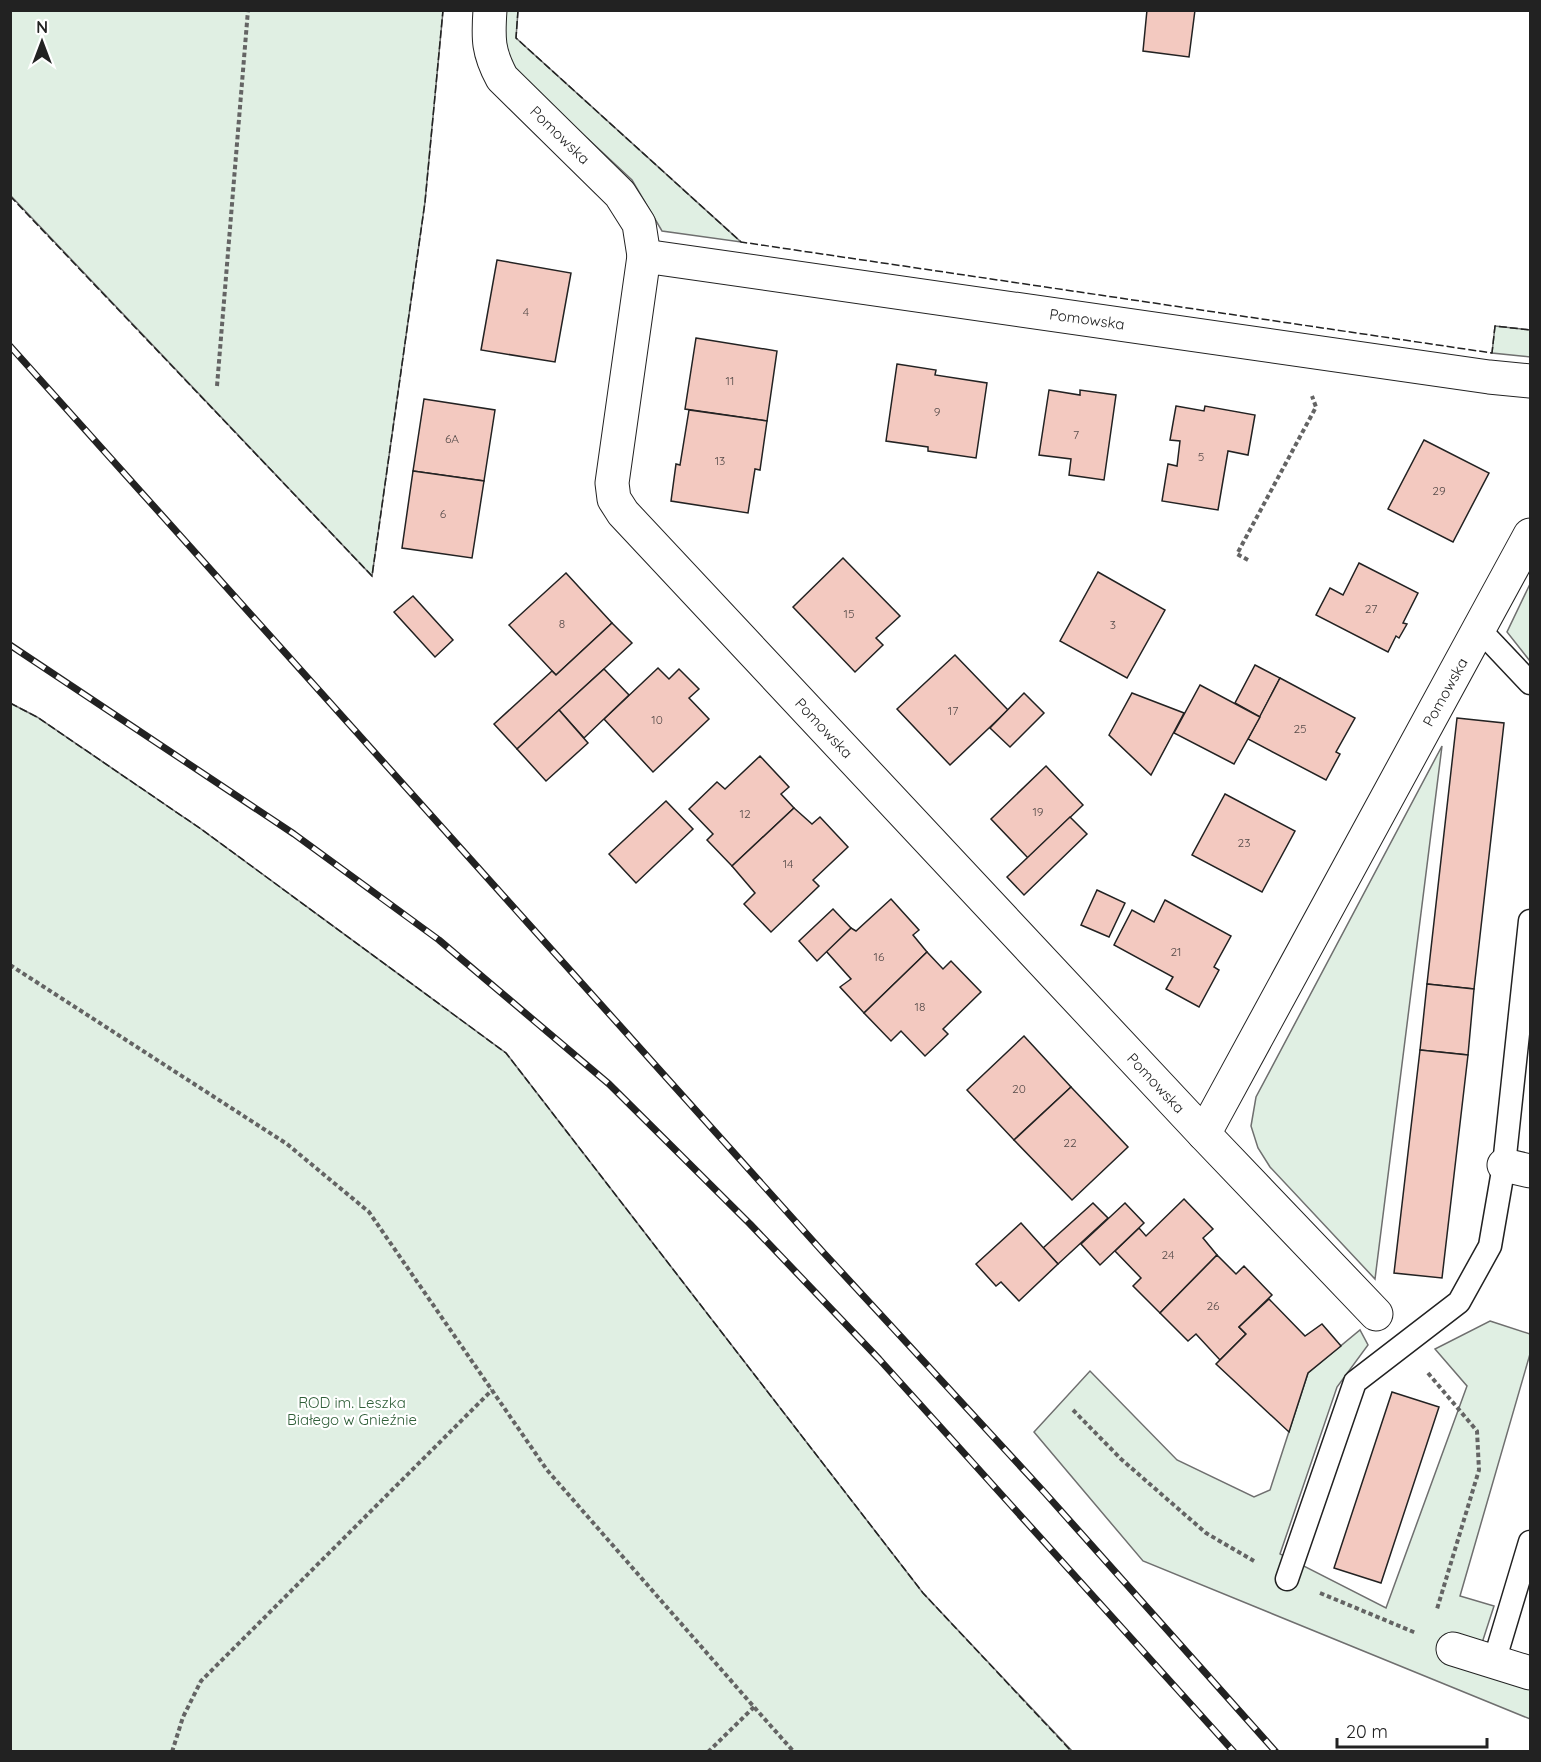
<svg xmlns="http://www.w3.org/2000/svg" width="1541" height="1762" viewBox="0 0 1541 1762" font-family="Quicksand,sans-serif">
  <rect width="100%" height="100%" fill="#fff"/>
  <g fill="#e0efe3" stroke="#6f6f6f" stroke-width="1.5">
    <polygon points="11,10 443,11 425,202 372,576 11,196"/>
    <polygon points="504,11 518,11 516,38 741,242 662,231 632,180 513,69 501,36"/>
    <polygon points="1495,326 1530,330 1530,357 1492,353"/>
    <polygon points="1530,584 1530,661 1507,632"/>
    <polygon points="10,703 37,717 201,829 506,1053 923,1593 1072,1751 11,1751"/>
    <polygon points="1442,746 1375,1279 1270,1167 1258,1148 1251,1126 1256,1097"/>
    <polygon points="1490,1321 1530,1334 1530,1354 1460,1596 1494,1606 1482,1643 1530,1684 1530,1719 1143,1561 1034,1432 1090,1371 1177,1460 1254,1497 1270,1490 1308,1373 1360,1330 1368,1345 1337,1387 1280,1554 1386,1608 1467,1386 1435,1349"/>
  </g>
  <g fill="#f3c9c0" stroke="#222" stroke-width="1.5">
    <polygon points="1147,10 1195,10 1189,57 1143,51"/>
    <polygon points="497,260 571,273 555,362 481,350"/>
    <polygon points="696,338 777,351 767,421 685,409"/>
    <polygon points="897,364 936,370 935,375 987,383 976,458 928,451 928,447 886,441"/>
    <polygon points="1049,390 1080,395 1080,390 1116,395 1104,480 1069,475 1071,459 1039,455"/>
    <polygon points="424,399 495,410 484,481 413,471"/>
    <polygon points="1176,406 1204,411 1205,406 1255,415 1248,455 1228,451 1218,510 1162,501 1168,464 1177,466 1180,441 1170,440"/>
    <polygon points="689,410 767,421 760,470 755,469 748,513 671,501 676,464 680,465"/>
    <polygon points="1424,440 1489,473 1453,542 1388,509"/>
    <polygon points="413,471 484,481 472,558 402,548"/>
    <polygon points="843,558 900,616 876,638 883,645 855,672 793,607"/>
    <polygon points="1359,563 1418,593 1403,623 1407,624 1399,638 1396,636 1388,652 1316,615 1330,588 1343,595"/>
    <polygon points="1098,572 1165,610 1127,678 1060,641"/>
    <polygon points="566,573 612,623 556,675 509,625"/>
    <polygon points="413,596 453,640 435,657 394,612"/>
    <polygon points="612,623 632,643 517,749 494,724 552,671 556,675"/>
    <polygon points="955,655 1008,710 950,765 897,709"/>
    <polygon points="1255,665 1280,678 1260,717 1235,703"/>
    <polygon points="658,668 669,679 679,669 699,689 689,698 709,719 653,772 604,719"/>
    <polygon points="604,669 629,695 584,738 559,710"/>
    <polygon points="1280,678 1355,718 1336,752 1340,754 1326,780 1248,739"/>
    <polygon points="1200,685 1260,717 1234,764 1174,733"/>
    <polygon points="1024,693 1044,713 1010,747 990,728"/>
    <polygon points="1132,693 1184,713 1151,775 1109,735"/>
    <polygon points="559,710 588,743 546,781 517,749"/>
    <polygon points="1457,718 1504,723 1474,989 1427,984"/>
    <polygon points="760,756 789,787 781,794 794,808 732,866 707,840 713,834 689,809 717,782 725,789"/>
    <polygon points="1046,766 1083,805 1028,858 991,819"/>
    <polygon points="1225,794 1295,831 1262,892 1192,855"/>
    <polygon points="666,801 693,829 636,883 609,854"/>
    <polygon points="794,808 812,824 820,817 848,847 813,880 819,886 771,932 744,904 755,893 732,866"/>
    <polygon points="1070,817 1087,834 1024,895 1007,877"/>
    <polygon points="1097,890 1125,903 1109,937 1081,925"/>
    <polygon points="891,899 919,930 913,935 927,952 864,1013 840,987 851,979 826,951 851,928 856,931"/>
    <polygon points="1165,900 1231,936 1214,967 1219,970 1199,1007 1166,989 1173,977 1114,945 1132,910 1154,922"/>
    <polygon points="833,909 851,928 817,961 799,941"/>
    <polygon points="927,952 943,969 951,961 981,992 943,1029 948,1034 925,1056 901,1031 891,1041 864,1013"/>
    <polygon points="1427,984 1474,989 1468,1055 1420,1050"/>
    <polygon points="1024,1036 1071,1087 1014,1140 967,1090"/>
    <polygon points="1420,1050 1468,1055 1442,1278 1394,1273"/>
    <polygon points="1071,1087 1128,1147 1072,1200 1014,1140"/>
    <polygon points="1184,1199 1213,1229 1203,1238 1217,1255 1160,1313 1133,1286 1141,1278 1115,1251 1139,1228 1146,1236"/>
    <polygon points="1093,1203 1108,1218 1058,1264 1043,1248"/>
    <polygon points="1125,1203 1144,1223 1100,1265 1081,1244"/>
    <polygon points="1021,1223 1058,1264 1019,1301 1001,1282 996,1286 976,1264"/>
    <polygon points="1217,1255 1236,1274 1244,1266 1272,1295 1239,1327 1246,1334 1220,1360 1196,1334 1188,1341 1160,1313"/>
    <polygon points="1269,1299 1305,1336 1322,1324 1341,1346 1308,1373 1289,1432 1216,1364 1246,1334 1239,1327"/>
    <polygon points="1392,1392 1439,1407 1381,1583 1334,1568"/>
  </g>
  <g fill="none" stroke-linecap="round" stroke-linejoin="round">
    <g stroke="#222" stroke-width="25">
      <g id="lane">
        <polyline points="1479,629 1530,683"/>
        <polyline points="1287,1579 1355,1382 1459,1302 1490,1246 1504,1165 1530,921"/>
        <polyline points="1494,1662 1530,1542"/>
      </g>
    </g>
    <g stroke="#222" stroke-width="35">
      <g id="street">
        <path d="M 490,10 C 488,39 488,52 502,78 L 620,194 L 639,224 L 644,256"/>
        <polyline points="1204,1134 1530,535"/>
        <polyline points="1504,1165 1530,1171"/>
        <polyline points="1376,1314 1204,1134 623,513 614,499 612,483 644,256 1489,377 1530,381"/>
        <polyline points="1453,1649 1530,1673"/>
      </g>
    </g>
    <g stroke="#646464" stroke-width="4" stroke-dasharray="4.5 3" stroke-linecap="butt">
      <polyline points="217,386 248,10"/>
      <polyline points="1248,560 1237,554 1316,407 1312,396"/>
      <polyline points="10,965 287,1144 369,1212 547,1470 754,1707 794,1752"/>
      <polyline points="1428,1373 1477,1431 1479,1470 1437,1609"/>
      <polyline points="1073,1410 1121,1459 1206,1533 1254,1561"/>
      <polyline points="1320,1593 1416,1633"/>
      <polyline points="172,1752 183,1717 201,1681 492,1390"/>
      <polyline points="708,1752 754,1707"/>
    </g>
    <use href="#lane" stroke="#fff" stroke-width="22"/>
    <use href="#street" stroke="#fff" stroke-width="33"/>
    <g stroke="#222" stroke-width="7">
      <g id="rail">
        <polyline points="10,346 822,1251 1045,1493 1276,1752"/>
        <polyline points="10,645 294,834 439,940 609,1084 750,1224 879,1359 1234,1752"/>
      </g>
    </g>
    <use href="#rail" stroke="#fff" stroke-width="4.5" stroke-dasharray="14" stroke-linecap="butt"/>
    <g stroke="#222" stroke-width="1.5" stroke-dasharray="8 3" stroke-linecap="butt">
      <polyline points="518,10 516,38 741,242 1492,353 1495,326 1530,330"/>
      <polyline points="10,196 372,576 425,202 443,10"/>
      <polyline points="10,703 37,717 201,829 506,1053 923,1593 1072,1752"/>
    </g>
  </g>
  <g text-anchor="middle" dominant-baseline="central" stroke-width="4.5" stroke-linejoin="round" paint-order="stroke">
    <g font-size="12" fill="#564c4a">
      <text x="526" y="311">4</text>
      <text x="730" y="380">11</text>
      <text x="937" y="411">9</text>
      <text x="1076" y="434">7</text>
      <text x="452" y="438">6A</text>
      <text x="1201" y="456">5</text>
      <text x="720" y="460">13</text>
      <text x="1439" y="490">29</text>
      <text x="443" y="513">6</text>
      <text x="1371" y="608">27</text>
      <text x="849" y="613">15</text>
      <text x="562" y="623">8</text>
      <text x="1113" y="624">3</text>
      <text x="953" y="710">17</text>
      <text x="657" y="719">10</text>
      <text x="1300" y="728">25</text>
      <text x="1038" y="811">19</text>
      <text x="745" y="813">12</text>
      <text x="1244" y="842">23</text>
      <text x="788" y="863">14</text>
      <text x="1176" y="951">21</text>
      <text x="879" y="956">16</text>
      <text x="920" y="1006">18</text>
      <text x="1019" y="1088">20</text>
      <text x="1070" y="1142">22</text>
      <text x="1168" y="1254">24</text>
      <text x="1213" y="1305">26</text>
    </g>
    <g font-size="15" fill="#222" stroke="#fff">
      <text transform="translate(560 135) rotate(44)">Pomowska</text>
      <text transform="translate(1087 319) rotate(8)">Pomowska</text>
      <text transform="translate(1445 692) rotate(-61)">Pomowska</text>
      <text transform="translate(824 728) rotate(47)">Pomowska</text>
      <text transform="translate(1156 1083) rotate(47)">Pomowska</text>
    </g>
    <g font-size="15" fill="#2f5e38" stroke="#fff">
      <text x="352" y="1402">ROD im. Leszka<tspan x="352" dy="17">Białego w Gnieźnie</tspan></text>
    </g>
  </g>
  <rect width="1541" height="1762" fill="none" stroke="#222222" stroke-width="24"/>
  <g transform="translate(42 42)" stroke="#ffffff" stroke-width="4.5" paint-order="stroke">
  <path d="M0-4.5L10 22L0 15L-10 22Z" fill="#222222"/>
  <text y="-9" font-size="16" font-weight="bold" text-anchor="middle" fill="#222222">N</text>
  </g>
  <path d="M1337 1738v9h150v-9" fill="none" stroke="#222222" stroke-width="3"/>
  <text x="1346" y="1738" font-size="18" fill="#222222" stroke="#ffffff" stroke-width="4.5" paint-order="stroke">20 m</text>
</svg>
